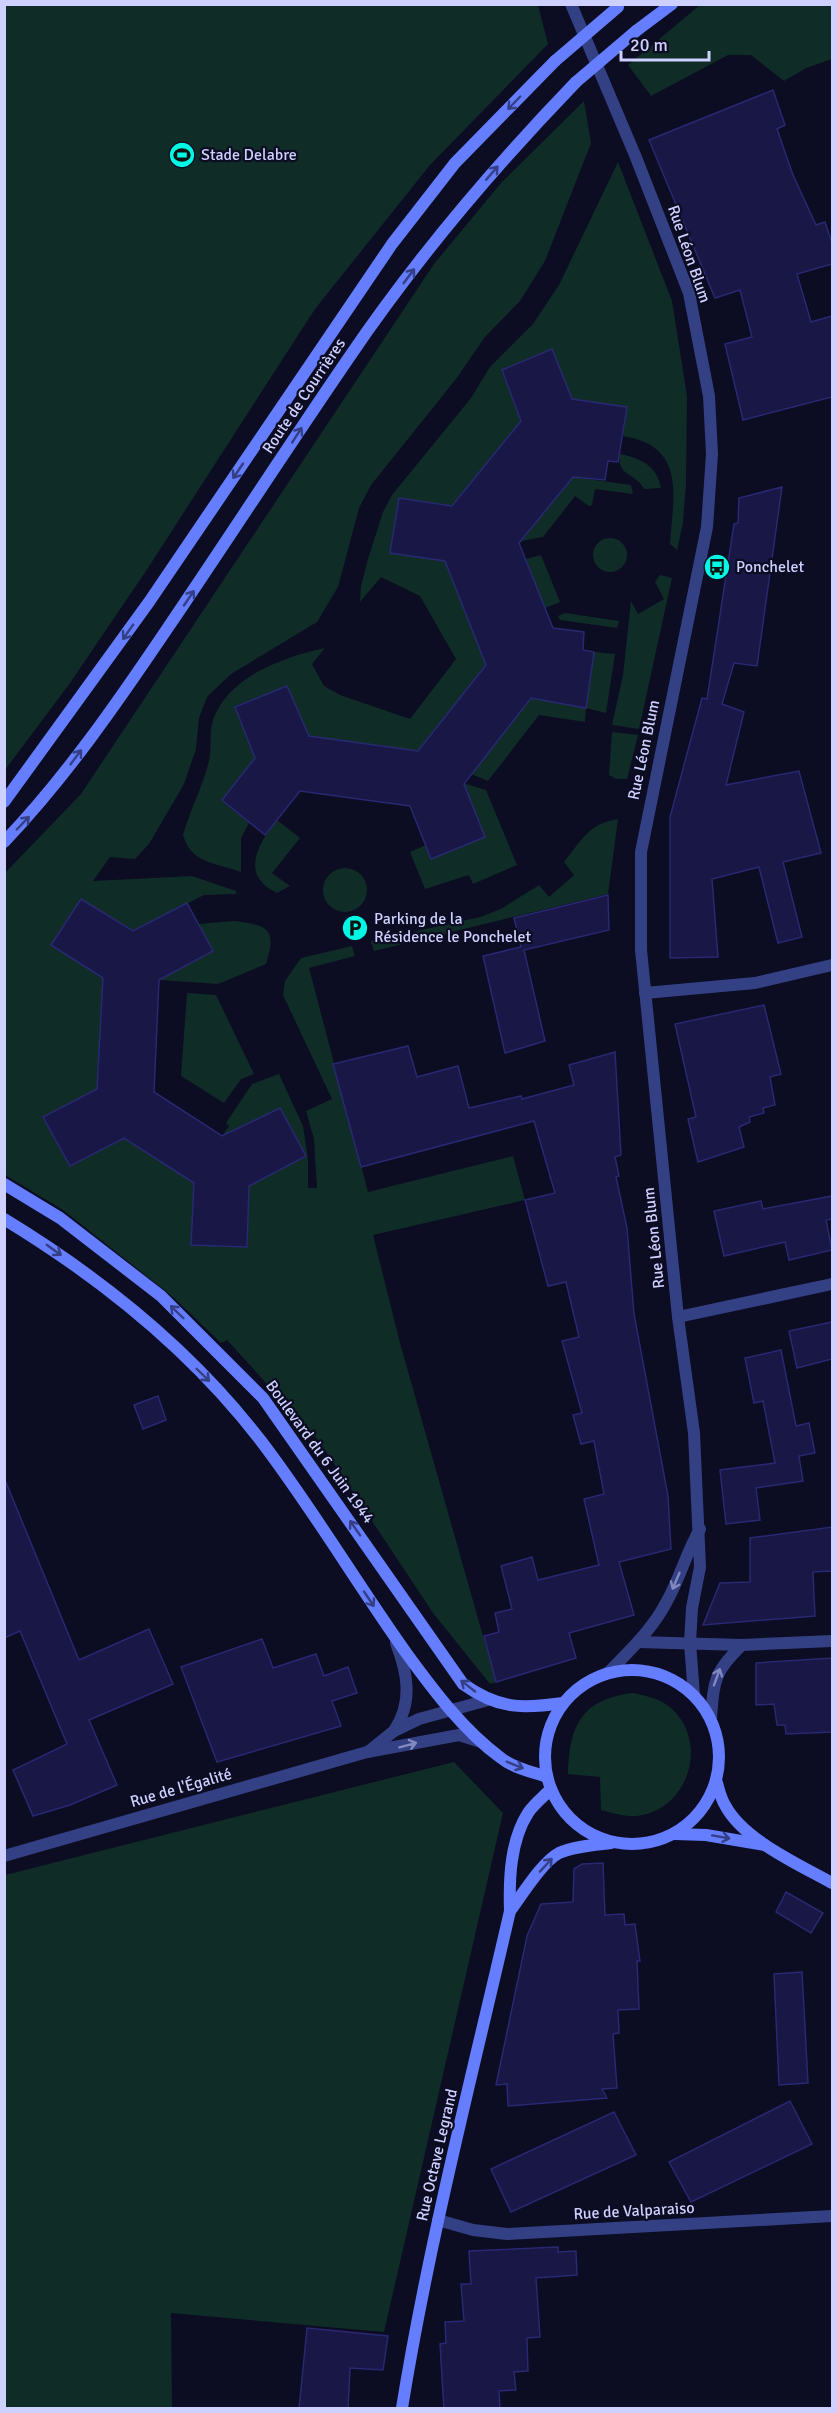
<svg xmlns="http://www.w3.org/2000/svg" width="837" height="2413" viewBox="0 0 837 2413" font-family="Signika,sans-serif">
  <rect width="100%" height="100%" fill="#0c0c23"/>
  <g fill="#0f2d26">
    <polygon points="4,5 538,5 548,44 430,165 315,309 146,571 70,683 5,770"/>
    <polygon points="700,5 832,5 832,59 806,68 784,81 751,55 728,55 651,96 628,65"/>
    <polygon points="584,101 591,143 545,261 520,301 485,337 456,379 371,485 359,508 338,587 317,622 231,674 207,697 199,718 196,749 184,784 149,844 135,859 110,857 93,881 192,876 236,891 236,894 204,895 133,931 51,945 103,978 97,1089 43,1118 70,1166 124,1138 194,1183 192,1245 247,1247 249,1186 305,1156 280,1108 222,1136 229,1126 226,1123 252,1084 279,1074 303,1126 308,1159 308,1188 317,1188 314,1139 306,1111 332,1099 283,995 285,981 301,958 352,946 355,956 309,968 368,1192 513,1156 525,1200 373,1235 400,1343 496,1682 490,1684 433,1613 319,1441 227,1340 221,1343 173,1297 63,1210 5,1175 4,874 81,794 434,264 501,183"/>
    <path d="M 618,162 L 672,301 L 687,396 L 686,483 L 683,523 L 677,550 L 670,544 C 673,497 687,446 623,436 L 627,407 L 572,399 L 552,349 L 502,371 L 521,421 L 452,506 L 399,498 L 390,552 L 445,561 L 486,665 L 418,751 L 309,736 L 287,687 L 235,706 L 263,752 L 222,800 L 249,823 L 241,838 L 241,872 C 215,862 192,865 183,835 C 190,810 203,786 209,761 C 212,748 209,732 213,720 C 228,676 284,657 325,648 L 312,664 L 324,686 L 340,695 L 410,719 L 456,659 L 420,596 L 381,577 L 360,602 L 361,586 L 368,559 L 383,512 L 392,495 L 471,398 L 490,367 L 533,324 L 559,285 Z"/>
    <path d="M 620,454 C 641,458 657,466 661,488 L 644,489 C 636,473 616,476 620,454 Z"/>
    <polygon points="573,477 631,485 633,494 595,489 592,505 589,506 575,496 543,537 521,541"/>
    <circle cx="610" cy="555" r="17"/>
    <polygon points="541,555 560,602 545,608 526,559"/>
    <polygon points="660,575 672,578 639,729 612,725 623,675 631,601 638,614 664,599 655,582"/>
    <polygon points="565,613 619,621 617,628 560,620 558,616"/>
    <polygon points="594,652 615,654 606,713 586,708 585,722 539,715 488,781 471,774 531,698 586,707"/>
    <polygon points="612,732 638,735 627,779 616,779 609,775"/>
    <polygon points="463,783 486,790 517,865 473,884 469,875 425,889 410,852 426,845"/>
    <path d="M 618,819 L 608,894 L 374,951 L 371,941 L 480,917 L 501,909 L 539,885 L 549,897 L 574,875 L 564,862 C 581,841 589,823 618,819 Z"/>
    <path d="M 277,820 L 300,838 L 272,873 L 290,886 L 277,893 C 239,875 258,844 277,820 Z"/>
    <circle cx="345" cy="890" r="22"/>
    <path d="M 234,921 C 269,925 277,929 266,964 L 218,984 L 159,980 L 213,951 L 198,924 Z"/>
    <polygon points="187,993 216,995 254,1074 241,1079 224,1103 181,1076"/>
    <path d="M 633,1693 C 647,1696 661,1699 671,1708 C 710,1743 688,1810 637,1816 C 625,1817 612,1813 601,1810 L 600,1777 L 568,1774 C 569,1725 582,1699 633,1693 Z"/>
    <polygon points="454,1762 503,1813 384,2332 171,2313 172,2408 5,2408 5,1875"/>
  </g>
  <g fill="#181745" stroke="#292872" stroke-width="1.5">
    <polygon points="773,90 785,125 777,129 793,175 816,225 825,222 832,243 832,264 797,274 811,322 832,316 832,397 743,420 725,344 752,337 740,290 715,298 649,140"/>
    <polygon points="552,349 572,399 627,407 618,462 608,461 605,480 573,477 519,543 553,628 584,632 583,650 594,652 586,708 531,698 464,784 485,837 431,859 410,806 300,791 265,835 222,800 255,758 235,707 287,686 309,736 418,751 486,665 445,561 390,553 399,498 452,506 521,421 502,370"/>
    <polygon points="782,487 757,666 734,663 722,704 744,712 726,785 799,771 821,853 783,862 802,937 778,943 759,867 712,879 718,957 670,958 670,817 702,698 707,699 734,524 738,523 739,498"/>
    <polygon points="608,895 609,930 524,950 545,1041 505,1053 483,956 521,947 514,918"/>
    <polygon points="81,899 133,931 187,903 213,951 159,980 154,1092 222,1136 280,1108 306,1156 249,1186 247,1247 191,1245 194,1183 124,1138 70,1166 43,1117 97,1089 103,978 51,945"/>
    <polygon points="764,1005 781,1074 770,1077 775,1105 763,1108 764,1113 749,1117 750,1122 739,1127 744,1147 698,1162 688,1119 696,1117 675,1024"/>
    <polygon points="408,1046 417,1077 458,1066 469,1108 521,1096 522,1099 574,1085 569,1065 615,1052 621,1155 615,1157 619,1176 616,1177 627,1228 634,1314 668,1496 671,1549 619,1562 634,1615 569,1633 576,1658 496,1682 484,1636 499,1632 495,1613 512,1609 501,1566 532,1557 538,1580 599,1565 584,1499 604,1494 594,1441 581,1444 573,1415 582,1413 562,1341 579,1337 566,1282 548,1286 525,1200 555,1193 534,1121 361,1167 333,1064"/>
    <polygon points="832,1196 832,1219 826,1220 832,1250 789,1260 785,1242 724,1256 714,1211 761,1201 763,1209"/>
    <polygon points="832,1322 832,1359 797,1368 789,1331"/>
    <polygon points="781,1350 796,1426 809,1423 815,1453 799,1456 803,1481 756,1488 760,1520 726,1524 720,1470 775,1463 763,1401 754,1403 745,1358"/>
    <polygon points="158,1396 166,1420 143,1429 134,1405"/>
    <polygon points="5,1480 79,1660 149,1629 173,1684 89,1720 117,1785 70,1805 33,1816 13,1770 67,1744 20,1631 4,1638"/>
    <polygon points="832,1527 832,1571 813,1572 815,1616 703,1625 720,1583 750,1582 750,1538"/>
    <polygon points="262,1639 273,1668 316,1654 324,1676 348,1667 357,1693 332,1701 341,1726 217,1762 181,1667"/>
    <polygon points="832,1658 832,1732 786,1734 785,1725 777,1725 774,1704 756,1705 756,1663"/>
    <polygon points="603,1863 605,1915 624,1914 625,1925 635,1924 640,1961 637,1961 639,2009 618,2010 619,2033 613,2034 617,2088 602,2089 607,2098 508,2106 507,2084 496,2085 527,1936 541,1904 573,1902 574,1869 582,1864"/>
    <polygon points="786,1892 823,1913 811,1933 776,1912"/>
    <polygon points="802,1972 808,2083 779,2085 774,1974"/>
    <polygon points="790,2101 812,2144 691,2202 669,2162"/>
    <polygon points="614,2112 636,2155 511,2212 491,2169"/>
    <polygon points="558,2247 558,2252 576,2251 577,2275 536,2278 540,2337 527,2338 528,2371 514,2372 516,2390 499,2391 500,2409 444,2409 440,2344 446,2343 445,2322 464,2321 461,2284 471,2284 469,2251"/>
    <polygon points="307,2328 388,2336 383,2370 350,2368 348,2409 299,2409"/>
  </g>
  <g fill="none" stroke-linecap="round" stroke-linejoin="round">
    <g stroke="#344084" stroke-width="12">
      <polyline points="571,4 635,155 689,293 709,396 712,454 707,527 641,852 641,950 678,1317 694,1433 700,1567 692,1608 690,1643 694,1695"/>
      <polyline points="645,993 755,983 832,965"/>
      <polyline points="678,1317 832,1284"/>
      <polyline points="638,1642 742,1645 832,1641"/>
      <path d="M 608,1673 C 629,1651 653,1629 667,1601 C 680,1578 686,1553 700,1529"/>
      <path d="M 711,1718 C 714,1680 714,1672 742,1645"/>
      <path d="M 394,1731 C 413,1702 408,1674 396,1643"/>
      <polyline points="368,1752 394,1731 419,1719 488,1700"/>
      <polyline points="4,1856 367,1752 459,1735 481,1742"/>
      <polyline points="438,2220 473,2230 507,2234 832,2216"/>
    </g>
    <g stroke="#657dff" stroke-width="12">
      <polyline points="636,31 672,4"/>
      <polyline points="4,802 149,602 392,244 455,163 555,61"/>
      <path d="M 4,842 C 66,777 117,703 167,629 C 228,539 287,448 348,359 C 415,260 493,168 576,82"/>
      <path d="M 4,1184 L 60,1218 L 161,1296 L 263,1398 L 463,1684 C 498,1709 521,1709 563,1703"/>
      <path d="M 4,1219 C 101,1278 192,1351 261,1441 C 313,1509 357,1584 407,1654 C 434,1691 464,1731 501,1758 C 513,1768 533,1772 547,1777"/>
      <circle cx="632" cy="1757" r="87"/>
      <path d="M 717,1783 C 719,1790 721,1799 725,1805 C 743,1840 800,1865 832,1883"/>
      <polyline points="675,1834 706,1835 765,1845"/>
      <path d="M 510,1911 C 522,1895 542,1862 559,1853 C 575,1846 594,1845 611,1843"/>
      <path d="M 402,2408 C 429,2241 472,2076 510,1911 C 509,1880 510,1841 528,1813 C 533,1805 543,1797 551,1789"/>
    </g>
    <g stroke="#657dff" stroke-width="12">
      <polyline points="555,61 618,7"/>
      <polyline points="576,82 636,31"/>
    </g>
  </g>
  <defs><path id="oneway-shaft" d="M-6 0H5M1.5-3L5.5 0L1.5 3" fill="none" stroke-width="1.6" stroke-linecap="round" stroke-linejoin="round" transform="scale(1.5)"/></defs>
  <g stroke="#343f86">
    <use href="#oneway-shaft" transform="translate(514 103) rotate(134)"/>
    <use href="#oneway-shaft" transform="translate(492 173) rotate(-49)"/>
    <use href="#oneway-shaft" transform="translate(409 276) rotate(-53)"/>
    <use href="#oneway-shaft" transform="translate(297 435) rotate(-57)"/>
    <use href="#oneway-shaft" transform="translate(238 471) rotate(124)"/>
    <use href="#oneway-shaft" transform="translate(189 598) rotate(-56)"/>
    <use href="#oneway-shaft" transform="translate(128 632) rotate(125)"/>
    <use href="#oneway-shaft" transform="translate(76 757) rotate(-53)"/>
    <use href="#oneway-shaft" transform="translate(23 823) rotate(-46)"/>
    <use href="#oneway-shaft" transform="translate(54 1250) rotate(36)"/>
    <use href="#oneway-shaft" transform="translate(177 1312) rotate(-136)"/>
    <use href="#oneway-shaft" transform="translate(203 1375) rotate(44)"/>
    <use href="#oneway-shaft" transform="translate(355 1528) rotate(-125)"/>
    <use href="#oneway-shaft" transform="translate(369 1599) rotate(56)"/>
    <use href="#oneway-shaft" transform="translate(468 1686) rotate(-142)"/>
    <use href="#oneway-shaft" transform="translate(515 1765) rotate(22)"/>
    <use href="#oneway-shaft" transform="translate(721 1837) rotate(10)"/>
    <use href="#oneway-shaft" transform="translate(546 1865) rotate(-47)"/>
  </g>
  <g stroke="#8188c2">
    <use href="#oneway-shaft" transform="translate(676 1581) rotate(113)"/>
    <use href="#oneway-shaft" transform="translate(717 1677) rotate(-70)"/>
    <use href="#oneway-shaft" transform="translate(408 1745) rotate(-15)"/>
  </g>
  <defs>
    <g id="stadium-disc" transform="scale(1.35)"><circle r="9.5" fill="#00f9e4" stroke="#0c0c23"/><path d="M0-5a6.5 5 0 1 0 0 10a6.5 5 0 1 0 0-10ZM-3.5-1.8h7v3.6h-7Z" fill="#111"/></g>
    <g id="bus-disc" transform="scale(1.35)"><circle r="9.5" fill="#00f9e4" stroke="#0c0c23"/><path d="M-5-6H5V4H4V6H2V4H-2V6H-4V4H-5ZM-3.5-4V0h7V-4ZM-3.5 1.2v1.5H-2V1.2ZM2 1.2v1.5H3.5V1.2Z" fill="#111"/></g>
    <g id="parking-disc" transform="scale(1.35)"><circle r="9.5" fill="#00f9e4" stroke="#0c0c23"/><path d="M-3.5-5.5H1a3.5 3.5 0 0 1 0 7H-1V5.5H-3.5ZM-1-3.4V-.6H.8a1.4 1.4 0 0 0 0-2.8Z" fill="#111"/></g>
  </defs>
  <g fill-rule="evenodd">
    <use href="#stadium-disc" x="182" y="155"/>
    <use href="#bus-disc" x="717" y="567"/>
    <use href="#parking-disc" x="355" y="928"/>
  </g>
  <g text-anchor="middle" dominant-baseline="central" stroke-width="4.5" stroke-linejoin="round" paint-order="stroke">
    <g font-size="16" fill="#ced1ff" stroke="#0c0c23" text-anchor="start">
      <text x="201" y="155">Stade Delabre</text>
      <text x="736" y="567">Ponchelet</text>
      <text x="374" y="919">Parking de la<tspan x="374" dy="18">Résidence le Ponchelet</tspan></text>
    </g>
    <g font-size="16" fill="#ced1ff" stroke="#0c0c23">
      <text transform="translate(689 254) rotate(71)">Rue Léon Blum</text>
      <text transform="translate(304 396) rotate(-56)">Route de Courrières</text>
      <text transform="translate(644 750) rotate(-78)">Rue Léon Blum</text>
      <text transform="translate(654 1238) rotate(-96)">Rue Léon Blum</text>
      <text transform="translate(320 1452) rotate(54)">Boulevard du 6 Juin 1944</text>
      <text transform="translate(181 1788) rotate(-16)">Rue de l'Égalité</text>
      <text transform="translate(437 2155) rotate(-77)">Rue Octave Legrand</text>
      <text transform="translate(634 2211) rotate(-3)">Rue de Valparaiso</text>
    </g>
  </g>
  <rect width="837" height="2413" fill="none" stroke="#ced1ff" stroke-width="12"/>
  <path d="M621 51v9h88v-9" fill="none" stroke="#ced1ff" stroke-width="3"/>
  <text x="630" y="51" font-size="18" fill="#ced1ff" stroke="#0c0c23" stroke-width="4.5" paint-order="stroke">20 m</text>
</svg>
